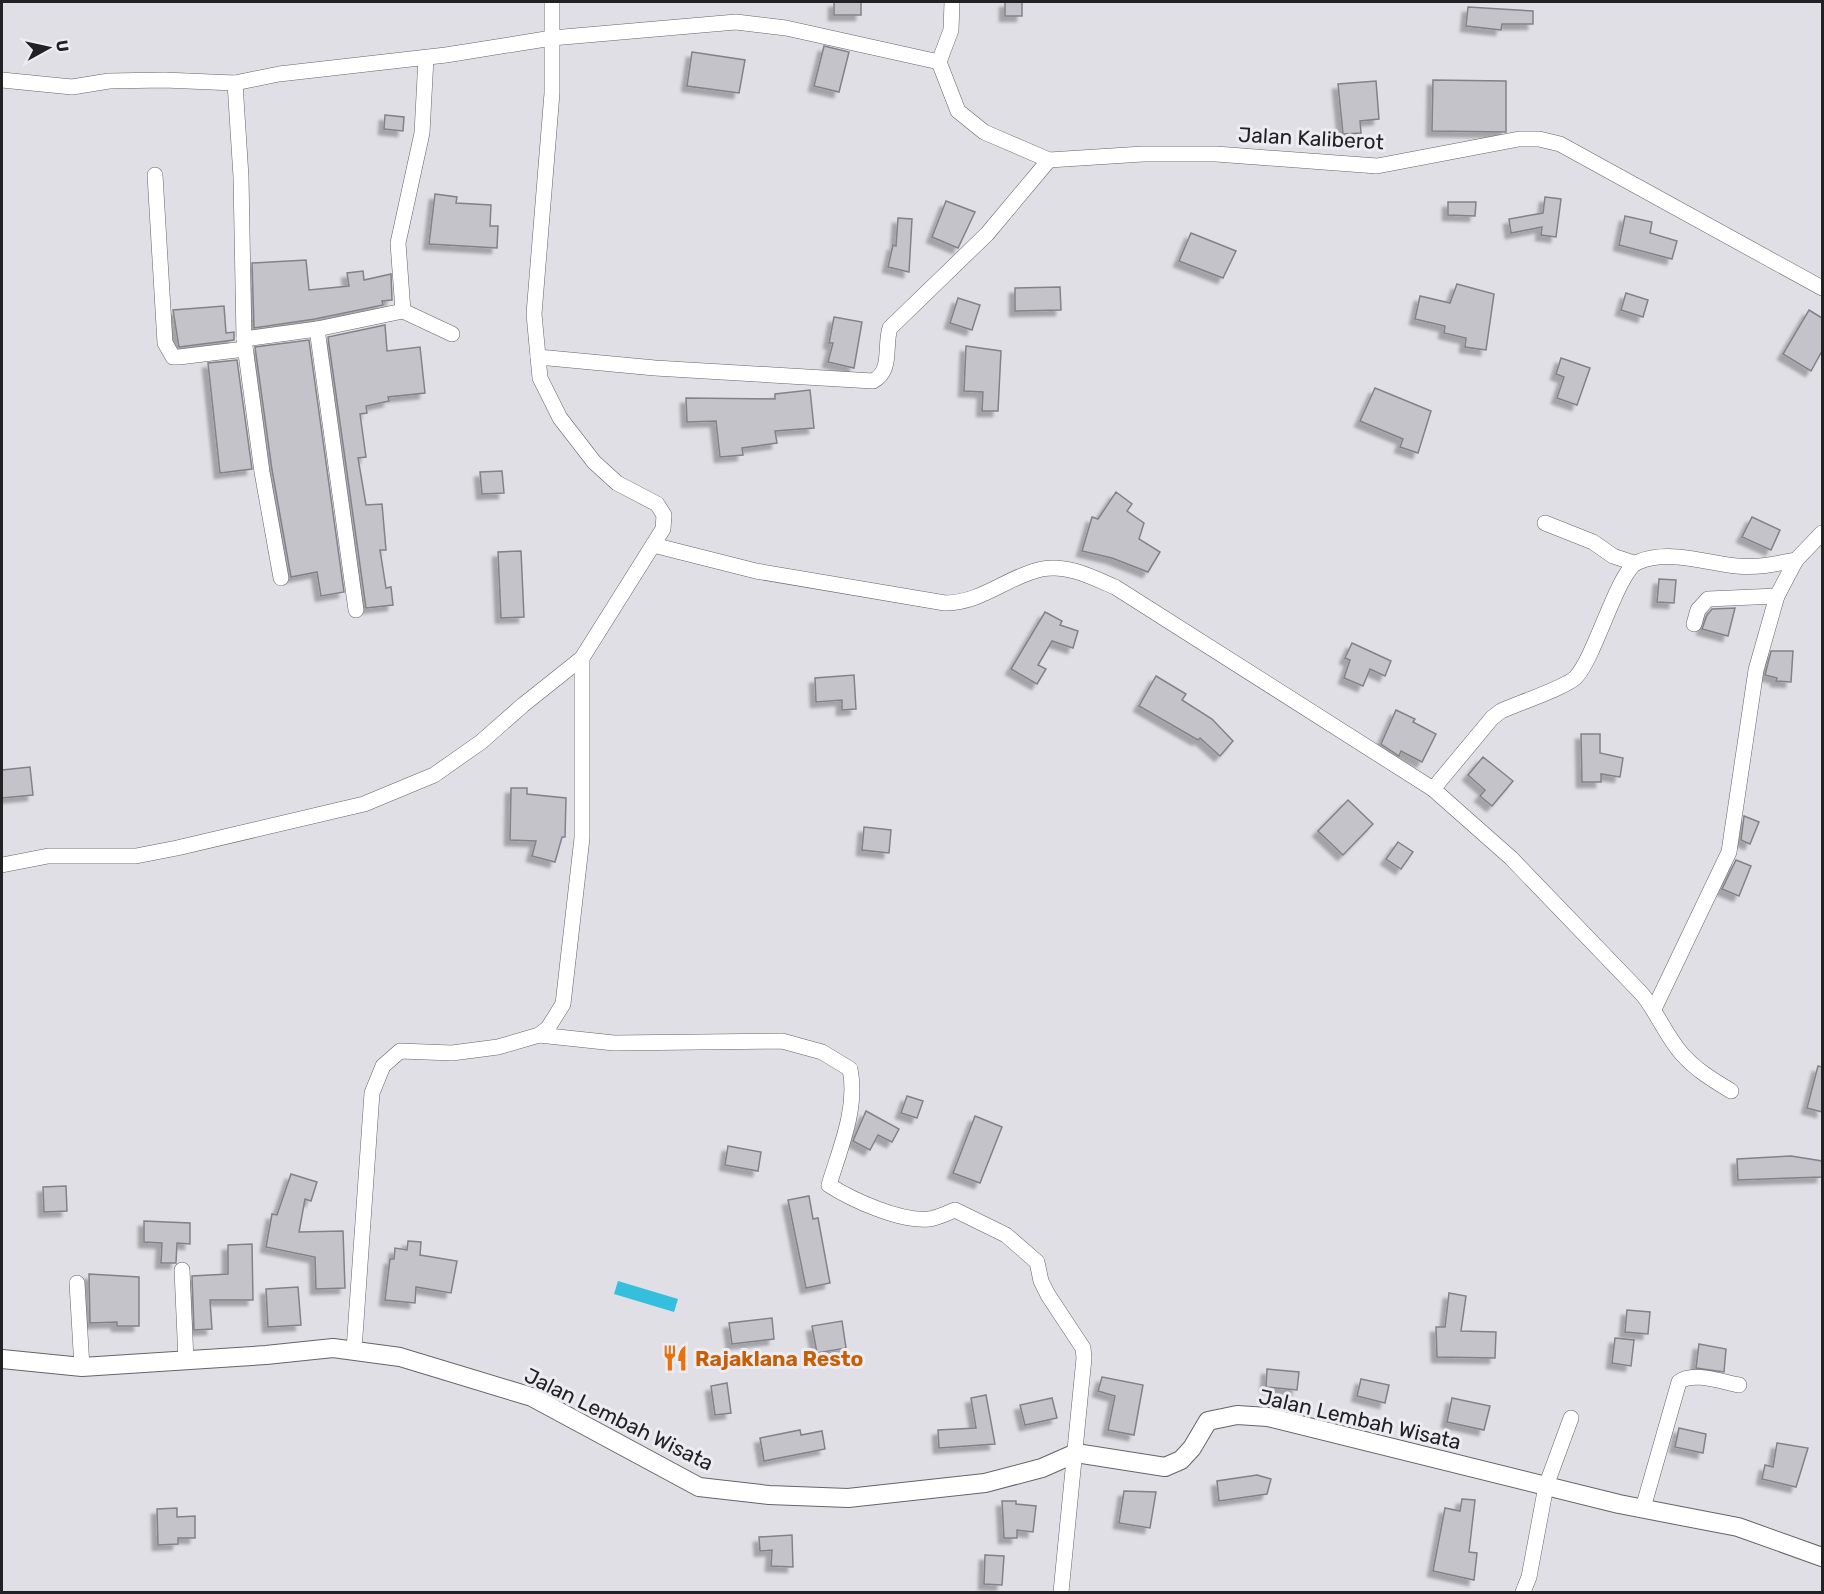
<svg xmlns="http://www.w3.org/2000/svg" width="1824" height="1594" viewBox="0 0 1824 1594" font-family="Rubik,sans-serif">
  <defs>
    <filter id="shadow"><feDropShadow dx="-5.5" dy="5.5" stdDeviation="1.5" flood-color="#0004"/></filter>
  </defs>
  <rect width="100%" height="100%" fill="#e0dfe5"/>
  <polygon fill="#33bfdd" points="618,1281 678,1299 674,1312 614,1294"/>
  <g fill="#c4c3c9" stroke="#838288" stroke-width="1.5" filter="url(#shadow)">
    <rect x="834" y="2" width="27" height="13"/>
    <rect x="1005" y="2" width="17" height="14"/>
    <polygon points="1468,7 1533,11 1533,24 1502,24 1501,30 1466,26"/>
    <polygon points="824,46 849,52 839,92 814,86"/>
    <polygon points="692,52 745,60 739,93 687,86"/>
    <polygon points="1433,80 1506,81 1506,132 1432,131"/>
    <polygon points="1376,81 1379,119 1360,121 1361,133 1343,134 1338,84"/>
    <polygon points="385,115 404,117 403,131 384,129"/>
    <polygon points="435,194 457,197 456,203 491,205 490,226 498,226 497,248 429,244"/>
    <polygon points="1545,197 1561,199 1556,237 1541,235 1542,227 1511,233 1509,219 1543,213"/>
    <polygon points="946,201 975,212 958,248 932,237"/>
    <polygon points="1448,202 1476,202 1475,216 1448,215"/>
    <polygon points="1625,216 1652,222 1650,233 1677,241 1672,259 1619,245"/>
    <polygon points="898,218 912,219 909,272 888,267 893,245 896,246"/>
    <polygon points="1191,233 1236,251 1223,278 1179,261"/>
    <polygon points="306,260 309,290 349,286 347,273 363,271 364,280 391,274 392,300 382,301 383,305 315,319 254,328 252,263"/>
    <polygon points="1457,284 1494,294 1486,350 1465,347 1466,338 1444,333 1445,326 1415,319 1420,296 1450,303"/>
    <polygon points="1060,287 1061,310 1015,311 1015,288"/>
    <polygon points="1626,293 1648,300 1643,317 1621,310"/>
    <polygon points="958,298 980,305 972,330 950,323"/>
    <polygon points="224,306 226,333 234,332 234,340 179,347 173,310"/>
    <polygon points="1809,310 1822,318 1822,351 1811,371 1783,354"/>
    <polygon points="834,317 862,322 854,368 828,362 833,343 829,343"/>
    <polygon points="385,325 387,351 420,347 425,393 388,397 389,401 366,406 367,413 360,414 366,457 358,458 366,505 382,504 386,550 380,550 386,588 391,587 393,605 366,608 328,337"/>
    <polygon points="309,340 344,592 321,596 317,572 291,577 272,470 255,347"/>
    <polygon points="966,346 1001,351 998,411 982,411 983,392 964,391"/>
    <polygon points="1561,358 1590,368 1577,405 1557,398 1564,377 1556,374"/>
    <polygon points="237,360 252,469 220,473 208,363"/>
    <polygon points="1375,388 1431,411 1418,453 1400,447 1403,439 1360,421"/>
    <polygon points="810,390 814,428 775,431 777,443 742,448 743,455 720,457 716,421 687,422 686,398 775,399 775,394"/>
    <polygon points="502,471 504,493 482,494 480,472"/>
    <polygon points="1116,492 1132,504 1127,511 1144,523 1139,539 1160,552 1148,572 1112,558 1082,551 1092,517 1098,519"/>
    <polygon points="1752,517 1780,530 1771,550 1742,537"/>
    <polygon points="521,551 524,617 501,618 498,552"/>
    <polygon points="1659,579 1676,580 1674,603 1657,602"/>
    <polygon points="1735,608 1728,636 1702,629 1707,615 1712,609"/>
    <polygon points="1045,612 1062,621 1060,625 1078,631 1073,648 1052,641 1038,665 1046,669 1037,684 1011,669"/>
    <polygon points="1352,643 1391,661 1385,676 1370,669 1363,686 1344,678 1350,660 1345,658"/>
    <polygon points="1771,651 1793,651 1791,682 1776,681 1777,678 1765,675"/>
    <polygon points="854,675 856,709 842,710 842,700 816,702 815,678"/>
    <polygon points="1156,676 1186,694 1182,700 1212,719 1233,741 1220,756 1200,738 1198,740 1139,706"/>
    <polygon points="1396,710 1415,719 1413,722 1436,734 1422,762 1401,751 1399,756 1381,744"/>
    <polygon points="1581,734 1600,734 1600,753 1623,758 1620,777 1601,774 1601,782 1582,782"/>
    <polygon points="1483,757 1513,781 1492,806 1480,796 1485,790 1468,775"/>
    <polygon points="30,767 33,795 2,798 2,770"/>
    <polygon points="511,788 527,788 527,794 566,798 565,837 562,837 555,862 532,856 536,841 510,840"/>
    <polygon points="1348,800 1373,824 1343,855 1318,831"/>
    <polygon points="1744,816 1759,822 1750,844 1741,840"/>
    <polygon points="864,827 891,830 889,853 862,850"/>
    <polygon points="1398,842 1413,852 1401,869 1386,859"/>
    <polygon points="1736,860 1751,866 1739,896 1722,889"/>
    <polygon points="1818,1066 1822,1067 1822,1112 1807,1108"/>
    <polygon points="907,1096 923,1101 917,1118 901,1113"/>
    <polygon points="866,1111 899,1129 892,1142 878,1135 870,1150 853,1141"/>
    <polygon points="975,1116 1002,1127 980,1183 953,1173"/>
    <polygon points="728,1146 761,1152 758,1171 725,1165"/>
    <polygon points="1791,1156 1822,1161 1822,1177 1738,1180 1737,1159"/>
    <polygon points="291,1174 317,1182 311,1201 305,1199 299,1232 343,1231 345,1288 316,1289 315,1257 266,1247 272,1214 277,1215"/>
    <polygon points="66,1186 67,1211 44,1212 43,1187"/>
    <polygon points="809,1196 813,1219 818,1218 830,1283 806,1288 788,1200"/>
    <polygon points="144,1221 190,1223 190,1244 177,1243 176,1263 161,1263 162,1243 144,1242"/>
    <polygon points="408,1241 421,1242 420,1255 457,1261 451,1293 416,1287 415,1303 385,1300 390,1259 394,1259 395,1248 407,1250"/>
    <polygon points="252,1244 253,1300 210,1300 212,1329 194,1330 192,1276 228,1274 228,1245"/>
    <polygon points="89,1274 139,1277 139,1326 117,1326 117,1322 90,1323"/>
    <polygon points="298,1287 301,1325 268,1327 266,1289"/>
    <polygon points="1449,1293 1466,1296 1461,1331 1496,1332 1495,1358 1437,1357 1436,1327 1445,1327"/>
    <polygon points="1627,1310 1650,1312 1648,1334 1625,1332"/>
    <polygon points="772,1318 774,1339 732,1344 729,1323"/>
    <polygon points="842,1321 846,1348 817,1353 812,1326"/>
    <polygon points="1615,1338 1634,1340 1631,1366 1612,1363"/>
    <polygon points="1699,1344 1726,1349 1724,1372 1696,1368"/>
    <polygon points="1267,1369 1299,1372 1297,1390 1266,1387"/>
    <polygon points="1102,1377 1143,1385 1134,1435 1108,1430 1115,1396 1098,1391"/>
    <polygon points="1361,1379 1389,1385 1385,1403 1357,1396"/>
    <polygon points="727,1383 731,1413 715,1415 711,1386"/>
    <polygon points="986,1395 995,1444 939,1448 938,1430 976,1428 971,1398"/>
    <polygon points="1052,1398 1057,1418 1025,1425 1020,1405"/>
    <polygon points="1452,1398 1490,1406 1484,1430 1447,1422"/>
    <polygon points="1679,1428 1706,1434 1703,1453 1675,1447"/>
    <polygon points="800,1430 801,1435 822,1431 825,1449 764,1461 760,1438"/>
    <polygon points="1777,1443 1808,1448 1796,1487 1762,1479 1765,1465 1773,1467"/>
    <polygon points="1257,1475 1271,1479 1267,1494 1219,1501 1217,1481"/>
    <polygon points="1124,1491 1156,1492 1150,1528 1119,1523"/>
    <polygon points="1462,1499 1475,1500 1469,1552 1477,1553 1474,1580 1433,1571 1445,1508 1460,1511"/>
    <polygon points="1002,1501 1016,1501 1016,1504 1036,1506 1033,1532 1017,1530 1017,1538 1004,1538"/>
    <polygon points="177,1508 177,1517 195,1516 195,1538 178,1538 178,1544 158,1545 157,1509"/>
    <polygon points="792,1535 793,1567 771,1566 772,1550 760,1551 759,1537"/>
    <polygon points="985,1555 1004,1556 1002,1585 984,1584"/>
  </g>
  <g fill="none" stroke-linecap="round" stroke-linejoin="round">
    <g stroke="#65646a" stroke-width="16">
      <g id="minor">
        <polyline points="952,2 951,30 939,62 958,111 984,132 1049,160 1143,154 1216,154 1377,166 1519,139 1539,139 1560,144 1822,288"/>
        <polyline points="426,58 422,133 398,243 403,311 452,334"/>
        <polyline points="2,80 72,87 109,81 164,80 235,83 279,74 446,55 552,38 552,2"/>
        <polyline points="235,83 241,177 244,339 262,472 281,578"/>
        <polyline points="155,175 165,343 173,357 179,357 245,349"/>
        <polyline points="317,329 356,610"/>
        <polyline points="244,339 317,329 403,311"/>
        <path d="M 538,357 L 655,368 L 873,381 C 893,371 884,345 890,328 L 987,234 L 1049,160"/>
        <polyline points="1545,523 1593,542 1613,556 1634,563"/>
        <path d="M 653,545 L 756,571 L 945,603 C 982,603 1008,576 1042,569 C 1067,564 1092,577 1115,587 L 1433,789 L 1511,858 L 1642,994 C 1657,1012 1666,1036 1682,1054 C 1696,1070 1713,1080 1731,1091"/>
        <polyline points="1694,624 1698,610 1708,599 1777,596"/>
        <path d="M 1433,789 L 1492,718 L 1501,711 C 1516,704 1567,687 1576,677 C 1596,655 1618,570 1638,562 C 1669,549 1706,563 1737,566 C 1758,568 1776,564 1796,560"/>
        <polyline points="2,865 48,856 136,856 177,848 364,804 434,775 481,742 523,705 582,658 663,529 664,515 657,504 617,483 594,462 560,418 540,378 534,314 552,93 552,38 736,22 786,28 939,62"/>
        <polyline points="1654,1009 1729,852 1756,670 1777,596 1796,560 1822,533"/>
        <path d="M 539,1035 L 614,1043 L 782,1041 L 822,1052 L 850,1069 C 858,1108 840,1148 829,1185 C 852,1200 901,1222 929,1219 C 938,1218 947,1213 955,1210 L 1006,1235 L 1037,1262 L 1041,1281 L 1048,1295 L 1083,1348 L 1084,1358 L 1061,1592"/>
        <polyline points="182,1270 186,1360"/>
        <polyline points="77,1283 82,1367"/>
        <polyline points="354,1350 372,1093 383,1066 400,1051 452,1053 498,1047 539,1035 548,1028 563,1004 582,838 582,658"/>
        <path d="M 1643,1508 L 1679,1382 C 1693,1371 1722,1382 1739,1385"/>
        <polyline points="1523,1592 1529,1577 1546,1486 1571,1418"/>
      </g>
    </g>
    <g stroke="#65646a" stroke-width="20">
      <polyline id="tertiary" points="2,1359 82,1367 266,1355 333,1348 400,1357 532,1397 699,1487 769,1495 848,1498 985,1483 1042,1468 1076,1453 1165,1467 1181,1460 1192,1448 1208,1421 1237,1415 1268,1417 1619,1504 1738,1527 1822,1557"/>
    </g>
    <use href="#minor" stroke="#fff" stroke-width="15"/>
    <use href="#tertiary" stroke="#fff" stroke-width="18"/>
  </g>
  <defs>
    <g id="restaurant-bare" transform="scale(2.07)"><path d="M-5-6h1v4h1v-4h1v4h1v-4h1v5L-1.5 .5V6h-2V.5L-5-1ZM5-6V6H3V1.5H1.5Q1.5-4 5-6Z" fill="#e8710a" stroke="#edecf3" stroke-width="2.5" paint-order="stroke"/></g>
  </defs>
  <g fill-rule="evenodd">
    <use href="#restaurant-bare" x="675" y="1358"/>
  </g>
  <g text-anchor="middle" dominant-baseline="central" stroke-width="6" stroke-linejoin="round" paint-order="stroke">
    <g font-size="21" fill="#222224" stroke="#edecf3">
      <text transform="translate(1311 138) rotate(3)">Jalan Kaliberot</text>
      <text transform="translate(619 1419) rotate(26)">Jalan Lembah Wisata</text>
      <text transform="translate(1360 1419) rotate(13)">Jalan Lembah Wisata</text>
    </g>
    <g font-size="21" font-weight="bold" fill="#c56008" stroke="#edecf3" text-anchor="start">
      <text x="695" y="1358">Rajaklana Resto</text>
    </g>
  </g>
  <rect width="1824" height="1594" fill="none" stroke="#222224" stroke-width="6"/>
  <g transform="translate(48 48) rotate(82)" stroke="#edecf3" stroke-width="4.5" paint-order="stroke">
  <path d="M0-4.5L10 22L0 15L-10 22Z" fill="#222224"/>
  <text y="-9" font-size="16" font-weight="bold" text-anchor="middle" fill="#222224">U</text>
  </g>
</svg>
